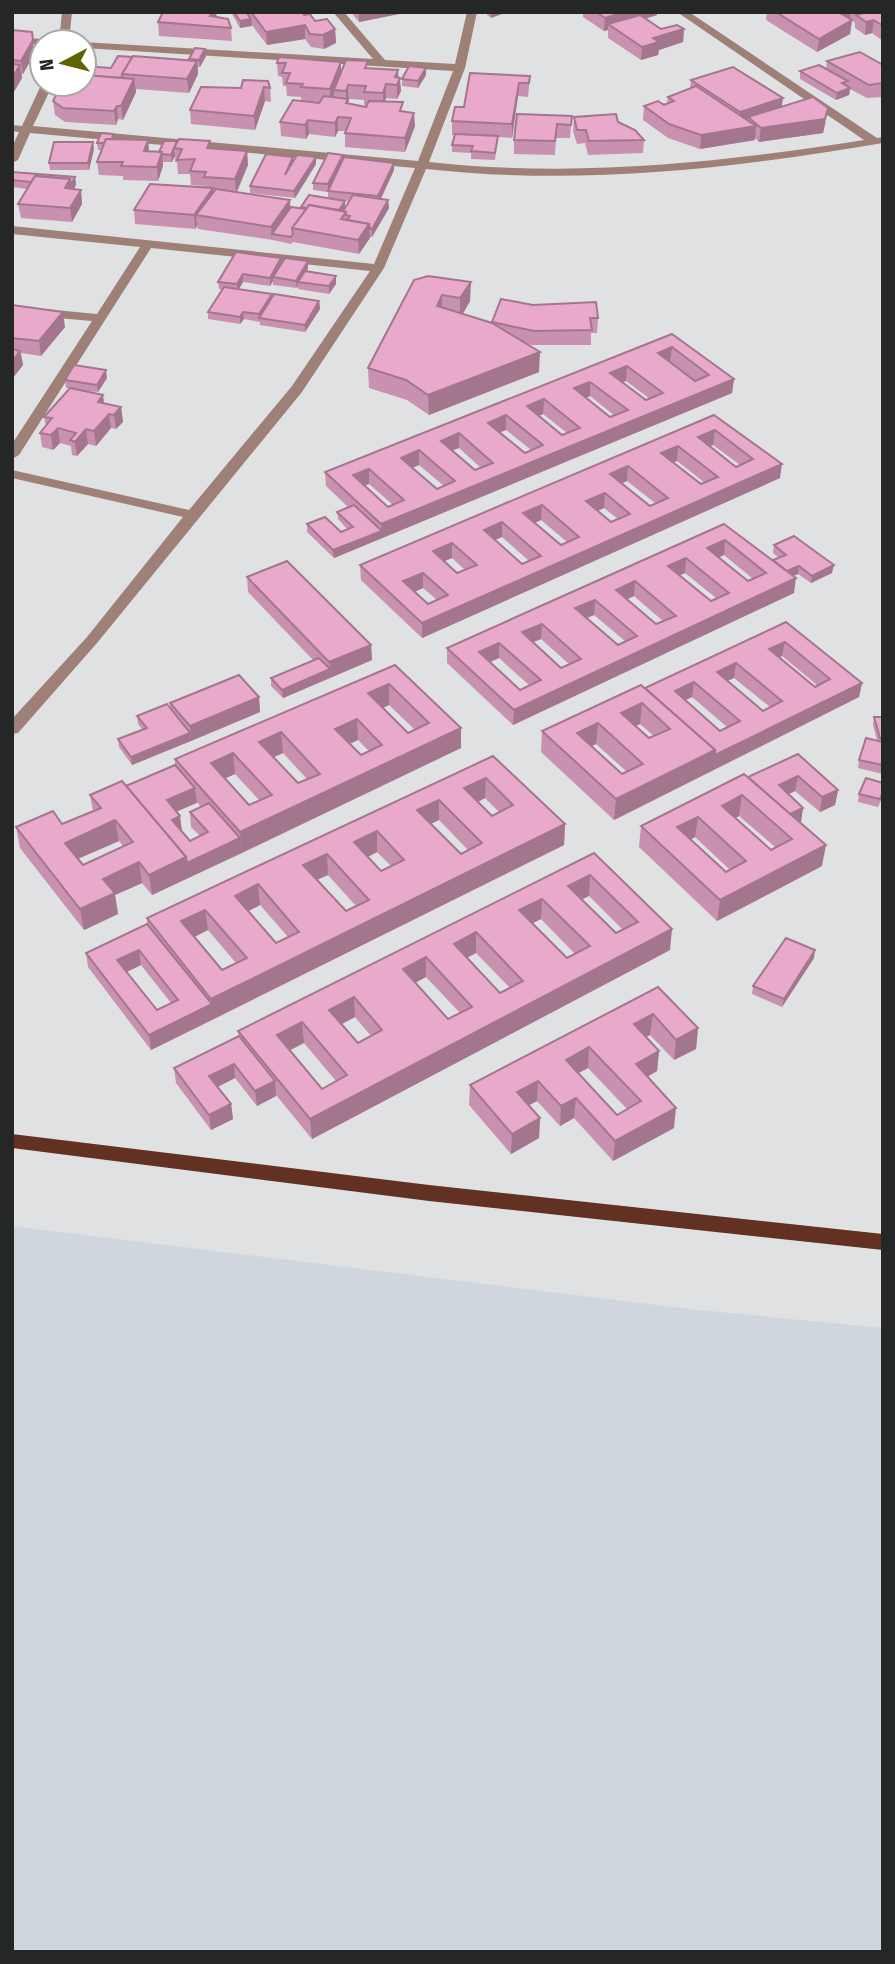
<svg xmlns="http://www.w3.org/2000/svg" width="895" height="1964" viewBox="0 0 895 1964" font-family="'Fira Sans Condensed',sans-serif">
  <rect width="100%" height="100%" fill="#e0e1e2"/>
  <polygon fill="#d0d6de" points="12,1226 689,1309 883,1328 883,1952 12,1952"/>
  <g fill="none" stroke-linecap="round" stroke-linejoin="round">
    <g fill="#9e8077" fill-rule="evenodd">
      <polygon points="62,12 72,12 69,42 59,42"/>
      <path d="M 333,12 L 344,12 L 385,60 L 455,64 L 467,12 L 477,12 L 465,68 L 429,162 C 576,178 719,163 864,140 L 677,12 L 689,12 L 877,138 L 883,137 L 883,143 C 730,169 580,186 426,169 L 384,268 L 302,392 L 97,643 L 18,733 L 12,734 L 12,719 L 87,637 L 183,517 L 12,478 L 12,470 L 189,510 L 292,386 L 370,271 L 151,248 L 19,455 L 12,459 L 12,444 L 92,321 L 12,314 L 12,306 L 97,314 L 140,247 L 12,234 L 12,226 L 374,264 L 415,168 L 30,133 L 18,160 L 12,163 L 12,147 L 19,132 L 12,131 L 12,125 L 22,126 L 42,83 L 53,84 L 33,126 L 418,161 L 453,71 L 84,48 L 83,42 L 373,59 Z"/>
      <polygon points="12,37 43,39 48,42 42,42 42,45 12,43"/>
    </g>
    <polygon fill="#623122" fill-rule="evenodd" points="12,1134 429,1185 883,1234 883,1250 429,1201 12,1148"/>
  </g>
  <g fill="#c891af" fill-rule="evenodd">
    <polygon points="231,12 302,12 304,15 315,21 335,29 336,43 324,49 311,47 305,39 267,45 252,25 240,28"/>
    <polygon points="351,12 399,12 399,14 359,22"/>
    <polygon points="484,12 507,12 491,18"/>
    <polygon points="583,12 657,12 657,15 645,19 661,29 684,29 683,42 659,50 658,55 641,60 608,38 608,30 604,31 583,17"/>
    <polygon points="767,12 883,12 883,41 872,33 865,35 855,28 855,23 852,20 850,34 817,52 766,20"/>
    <polygon points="217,17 231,28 232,41 159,36 158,22"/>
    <polygon points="12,30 34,46 34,54 23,74 22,74 22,78 12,95"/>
    <polygon points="205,49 206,56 200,67 198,67 198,74 189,93 136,89 136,92 123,120 118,119 116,125 65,122 55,115 53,101 111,68 189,60"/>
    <polygon points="827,61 883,65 883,97 867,98 850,89 849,95 836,100 800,79 800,71 826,69"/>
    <path d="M 341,62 L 341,72 L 368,68 L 398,70 L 401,91 L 397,99 L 386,98 L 385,102 L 403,112 L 415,126 L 405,152 L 345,147 L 345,131 L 338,131 L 335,137 L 309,134 L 306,139 L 281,136 L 280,122 L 320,102 L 301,101 L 301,97 L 287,96 L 286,86 L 283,86 L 282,77 L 278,76 L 277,63 ZM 349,99 L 364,100 L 364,105 L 367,106 L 366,107 L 348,103 Z"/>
    <polygon points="426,75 418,88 402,86 402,79"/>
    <polygon points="530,76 528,97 518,96 512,138 498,137 495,160 471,159 471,153 452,152 452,145 455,135 452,135 452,121 464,107"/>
    <polygon points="691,80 826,122 823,133 759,142 755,138 755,140 700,149 668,138 643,120 644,106 667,103 668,97 690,88"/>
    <polygon points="241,88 270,88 271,102 265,101 255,130 191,124 190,110"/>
    <polygon points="572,116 570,138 556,138 555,155 514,154 514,140"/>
    <polygon points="574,117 618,122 644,140 643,153 588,155 585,143 577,144 573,131"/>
    <path d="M 114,139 L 148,140 L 149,151 L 159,152 L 164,141 L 210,148 L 247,151 L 248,165 L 237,192 L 290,200 L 290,208 L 301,209 L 301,207 L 328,198 L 328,192 L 313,190 L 313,183 L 343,155 L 343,159 L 394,163 L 394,170 L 381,199 L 388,200 L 389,208 L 372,237 L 370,237 L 359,254 L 293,242 L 291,244 L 273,240 L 198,229 L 197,226 L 195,229 L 135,224 L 134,210 L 205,188 L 205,186 L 191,185 L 190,174 L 178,174 L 177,162 L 175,162 L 175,156 L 172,162 L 163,162 L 163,166 L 158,181 L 123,180 L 123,176 L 99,175 L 97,162 L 102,150 L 98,150 L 97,143 ZM 330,199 L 350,201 L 345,207 Z"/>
    <polygon points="94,149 89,170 50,170 49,163"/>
    <polygon points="293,157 293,161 316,164 295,198 250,193 250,186"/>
    <polygon points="12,172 75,177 76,185 74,189 81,190 82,204 72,222 21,218 18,204 27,189 12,187"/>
    <polygon points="308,261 308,268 307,271 336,284 329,294 298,289 298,285 297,288 273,285 273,281 270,286 243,282 239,289 272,294 272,298 319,301 320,309 305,332 260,325 260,322 244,319 240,324 208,319 208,312 222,290 219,289 218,282 281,263"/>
    <polygon points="428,276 470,301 463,314 492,323 492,322 598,318 597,333 591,333 591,345 533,345 526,344 539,372 429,415 407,400 369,388 368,368"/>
    <polygon points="12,305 65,327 41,356 21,353 23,365 12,379"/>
    <path d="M 672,334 L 734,379 L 732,393 L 334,558 L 307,532 L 307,524 L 341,532 L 348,530 L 338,519 L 337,512 L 348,507 L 326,486 L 325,472 ZM 626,381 L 650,399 L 646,400 L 623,382 ZM 590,396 L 615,416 L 610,417 L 586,398 ZM 543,414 L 567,433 L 562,435 L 539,416 ZM 506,430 L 531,450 L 525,453 L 500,432 ZM 459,448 L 481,468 L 475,470 L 452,450 ZM 419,465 L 444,486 L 437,489 L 412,468 ZM 369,484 L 393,505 L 388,507 L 364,485 Z"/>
    <polygon points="107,378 98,392 79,390 104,403 121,407 123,422 116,429 111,428 96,446 88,444 77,456 72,455 71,446 60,443 53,450 42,447 40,433 46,426 44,417 70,388 66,388 65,380"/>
    <path d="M 714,415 L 780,478 L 422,638 L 361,580 L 360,565 ZM 713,445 L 740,465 L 736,467 L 710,446 ZM 677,461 L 705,483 L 701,484 L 673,462 ZM 627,481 L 655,503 L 650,506 L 622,483 ZM 604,508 L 618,519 L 611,522 L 598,510 ZM 541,520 L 567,542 L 561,545 L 535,523 ZM 502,537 L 529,561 L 522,564 L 495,540 ZM 452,558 L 465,570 L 457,573 L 444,561 ZM 423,588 L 437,600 L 428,604 L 415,592 Z"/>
    <path d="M 724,524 L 773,560 L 779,558 L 773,553 L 774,545 L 832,573 L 811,583 L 798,574 L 793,576 L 794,593 L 513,725 L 447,663 L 447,648 ZM 724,555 L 753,579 L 748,581 L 718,558 ZM 685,573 L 716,598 L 711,601 L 679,576 ZM 634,596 L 663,621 L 656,624 L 627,599 ZM 594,615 L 625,641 L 618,645 L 586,618 ZM 541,639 L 569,664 L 561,668 L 533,642 ZM 499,658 L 530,686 L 520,690 L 490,662 Z"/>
    <polygon points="247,577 371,645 372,660 283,698 271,686 271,678 313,660 248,592"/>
    <path d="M 786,622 L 862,683 L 859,697 L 614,820 L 541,752 L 542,731 L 645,688 ZM 782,656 L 817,685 L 815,687 L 780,658 ZM 734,678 L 770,707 L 763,711 L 727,681 ZM 692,697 L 727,727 L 720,731 L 685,700 ZM 640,724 L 654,736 L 649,738 L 635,726 ZM 596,744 L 627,772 L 622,774 L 592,746 Z"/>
    <path d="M 395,665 L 461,728 L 461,748 L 152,895 L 142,883 L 115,895 L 118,914 L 84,930 L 20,848 L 16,827 L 62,824 L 93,811 L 90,795 L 126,786 L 175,765 L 175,759 ZM 389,705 L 415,730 L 408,733 L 383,708 ZM 358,740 L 369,751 L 361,755 L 350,744 ZM 283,753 L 307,779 L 298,783 L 274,757 ZM 235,774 L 259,800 L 249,805 L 225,778 ZM 197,802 L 201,807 L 190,812 L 191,827 L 200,836 L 190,841 L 182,831 L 176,812 ZM 119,841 L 123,846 L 83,865 L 78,859 Z"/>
    <polygon points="259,697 260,712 132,765 119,747 118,739 143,730 138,724 137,716 170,709 170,703"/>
    <polygon points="874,717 883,717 883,774 858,768 859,760 877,740 873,725"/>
    <path d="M 798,754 L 838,790 L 835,805 L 820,812 L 795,791 L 789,794 L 803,808 L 800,823 L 822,866 L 717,921 L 639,847 L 641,826 ZM 739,816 L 775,847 L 771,850 L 736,818 ZM 695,837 L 730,870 L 726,872 L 690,840 Z"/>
    <path d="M 493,756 L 565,824 L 564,845 L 151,1050 L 88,967 L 86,953 L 147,924 L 147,918 ZM 485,798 L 499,812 L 492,816 L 478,802 ZM 439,820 L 468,850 L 461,854 L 431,824 ZM 377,852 L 391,866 L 381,871 L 368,857 ZM 328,875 L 356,906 L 346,911 L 317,880 ZM 260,905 L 288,937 L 276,943 L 248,911 ZM 208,930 L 236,963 L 222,970 L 194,937 ZM 141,965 L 171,1003 L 157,1010 L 127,972 Z"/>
    <polygon points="883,783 883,796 878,807 858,802 859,794"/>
    <path d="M 594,853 L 670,950 L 312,1139 L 276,1095 L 276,1096 L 257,1106 L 235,1078 L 218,1087 L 231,1104 L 233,1119 L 211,1130 L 176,1083 L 174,1068 L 239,1036 L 238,1031 ZM 589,896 L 623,930 L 616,933 L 581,899 ZM 541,919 L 575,954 L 567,958 L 533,923 ZM 476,953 L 510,988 L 500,993 L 467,958 ZM 426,977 L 460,1013 L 448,1019 L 415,983 ZM 355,1017 L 371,1036 L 358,1043 L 342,1024 ZM 304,1043 L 336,1081 L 322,1089 L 289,1050 Z"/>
    <polygon points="814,958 782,1007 752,994 753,986"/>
    <path d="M 658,987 L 698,1028 L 696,1049 L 674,1060 L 650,1035 L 646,1037 L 659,1051 L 657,1071 L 647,1077 L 674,1128 L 613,1161 L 574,1118 L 560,1126 L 537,1101 L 529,1105 L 540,1118 L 539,1138 L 511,1154 L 469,1105 L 470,1085 ZM 588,1068 L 627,1109 L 617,1115 L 578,1073 Z"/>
  </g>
  <g fill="#a3768e">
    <polygon points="212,12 216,12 217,18 210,16"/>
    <polygon points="359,12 399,12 399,14 359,22"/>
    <polygon points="491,12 507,12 491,18"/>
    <polygon points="624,12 657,12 657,15 614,28 608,24 608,30 604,31 605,18"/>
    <polygon points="843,12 851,12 850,19 841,21"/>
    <polygon points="860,12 883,12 874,20 872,33 865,35 866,22 860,17"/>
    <polygon points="251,19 252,26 240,28 240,21"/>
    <polygon points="852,20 850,34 817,52 819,39"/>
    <polygon points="305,25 305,39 267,45 266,32"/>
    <polygon points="335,29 336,43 324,49 323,35"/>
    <polygon points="684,29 683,42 659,50 658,55 641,60 642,47 653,38"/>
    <polygon points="32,32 34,54 23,74 21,61"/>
    <polygon points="205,49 206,56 200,67 199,60"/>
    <polygon points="197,61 198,74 189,93 187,79"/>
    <polygon points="341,62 341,75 334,90 334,94 330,103 330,89"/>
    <polygon points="20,65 22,78 12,95 12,78"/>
    <polygon points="426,68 426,75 418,88 418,81"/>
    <polygon points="398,70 398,83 400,78 401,91 397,99 397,85 395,77"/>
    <polygon points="134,79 136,92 123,120 121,106"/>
    <polygon points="519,83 518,96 512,138 512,124"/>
    <polygon points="386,84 386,98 383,107 383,93"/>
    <polygon points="348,85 349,113 346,103 346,91"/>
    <polygon points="264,87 265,101 255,130 254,116"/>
    <polygon points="850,88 849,95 836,100 837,93"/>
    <polygon points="783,98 781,112 748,117 748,123 739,126 740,112"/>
    <polygon points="117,106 118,119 116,125 114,111"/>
    <polygon points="828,108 823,133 759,142 761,128"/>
    <polygon points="414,113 415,126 405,152 405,138"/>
    <polygon points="338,117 338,131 335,137 335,123"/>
    <polygon points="308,120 309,134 306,139 305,125"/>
    <polygon points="756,126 755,140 700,149 701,135"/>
    <polygon points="148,140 149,154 144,151"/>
    <polygon points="93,142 94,149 89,170 88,163"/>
    <polygon points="174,149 175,156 172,162 171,155"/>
    <polygon points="247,151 248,165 236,193 235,179"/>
    <polygon points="162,152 163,166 158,181 157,167"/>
    <polygon points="343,155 343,162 328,192 328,184"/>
    <polygon points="316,157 316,164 295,198 294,191"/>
    <polygon points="394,163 394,170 378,204 378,196"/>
    <polygon points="75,177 76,185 72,192 71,185"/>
    <polygon points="70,179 72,193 65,188"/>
    <polygon points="213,188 214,202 196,215 197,226 195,229 194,215"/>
    <polygon points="81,190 82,204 72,222 70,208"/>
    <polygon points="290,200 291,214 272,234 272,241 271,227"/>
    <polygon points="388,200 389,208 372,237 372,229"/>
    <polygon points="345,201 345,208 338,220 338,212"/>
    <polygon points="369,224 370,238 359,254 358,240"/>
    <polygon points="281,258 282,266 273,277 273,281 270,286 270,278"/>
    <polygon points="308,261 308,268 300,282 298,282 298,285 297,288 296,281"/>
    <polygon points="243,274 243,282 237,292 237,284"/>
    <polygon points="336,276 336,284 329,294 329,286"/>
    <polygon points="471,282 470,301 460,318 460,298"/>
    <polygon points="272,294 272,302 259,318 260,322 259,314"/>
    <polygon points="442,295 442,315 437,306"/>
    <polygon points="319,301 320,309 305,332 305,325"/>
    <polygon points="63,312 65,327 41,356 39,341"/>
    <polygon points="243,312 244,319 240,324 240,317"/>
    <polygon points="672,347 670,362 658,353"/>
    <polygon points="20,351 23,365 12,379 12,361"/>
    <polygon points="540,352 539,372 429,415 428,395"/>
    <polygon points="627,366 626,381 609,387 610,373"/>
    <polygon points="106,370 107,378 98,392 97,385"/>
    <polygon points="734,379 732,393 334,558 333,550 382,531 381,524"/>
    <polygon points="590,382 590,396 573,403 574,388"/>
    <polygon points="103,395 105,410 98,402"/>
    <polygon points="544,399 543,414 526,421 527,406"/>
    <polygon points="121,407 123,422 116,429 114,415"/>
    <polygon points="109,414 111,428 96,446 94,431"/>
    <polygon points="506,415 506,430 488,437 488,423"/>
    <polygon points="58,428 60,443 53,450 51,435"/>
    <polygon points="86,429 88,444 77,456 75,442"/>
    <polygon points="715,430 713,445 696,452 698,437"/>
    <polygon points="459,433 459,448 441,455 441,441"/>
    <polygon points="678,446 677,461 660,468 661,453"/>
    <polygon points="419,450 419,465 401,472 401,458"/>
    <polygon points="782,464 780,478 422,638 422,623"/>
    <polygon points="628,466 627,481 609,489 610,474"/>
    <polygon points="369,469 369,484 353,490 353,475"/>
    <polygon points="605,493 604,508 586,516 586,501"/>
    <polygon points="542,505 541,520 523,528 523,513"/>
    <polygon points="502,522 502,537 483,545 484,530"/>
    <polygon points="725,540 724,555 705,563 707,548"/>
    <polygon points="452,543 452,558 433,566 433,551"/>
    <polygon points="686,558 685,573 666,581 668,566"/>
    <polygon points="834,565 832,573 811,583 812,576"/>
    <polygon points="799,566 798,574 779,582 781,574"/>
    <polygon points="423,573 423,588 404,596 403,581"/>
    <polygon points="796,578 794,593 513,725 514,710"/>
    <polygon points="635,581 634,596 615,605 616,590"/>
    <polygon points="595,600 594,615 575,623 575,608"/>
    <polygon points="542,624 541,639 521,647 522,632"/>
    <polygon points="785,642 782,656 767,664 769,649"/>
    <polygon points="499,643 499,658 479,667 479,652"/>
    <polygon points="371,645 372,660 283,698 282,690 330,669 329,662"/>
    <polygon points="736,663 734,678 715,687 717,672"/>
    <polygon points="694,682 692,697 673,706 675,691"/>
    <polygon points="862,683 859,697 614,820 616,799 715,750"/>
    <polygon points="389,684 389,705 369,714 368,693"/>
    <polygon points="259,697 260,712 191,741 190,726"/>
    <polygon points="642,703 640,724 619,734 621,713"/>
    <polygon points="357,719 358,740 336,750 335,729"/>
    <polygon points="598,723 596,744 576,754 577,733"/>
    <polygon points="461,728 461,748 242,853 240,832"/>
    <polygon points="281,732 283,753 261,763 259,742"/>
    <polygon points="190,733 191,741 132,765 131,757"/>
    <polygon points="233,753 235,774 213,784 211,763"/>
    <polygon points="798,776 795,791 776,800 779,785"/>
    <polygon points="486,778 485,798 464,809 464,788"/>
    <polygon points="195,788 197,803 168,815 167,800"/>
    <polygon points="838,790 835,805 820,812 822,797"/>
    <polygon points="742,795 739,816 720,826 722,806"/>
    <polygon points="439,800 439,820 417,830 417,810"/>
    <polygon points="803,808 801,823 783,832 785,817"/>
    <polygon points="180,816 182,831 172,820"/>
    <polygon points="698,817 695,837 675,848 677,827"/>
    <polygon points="115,820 119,841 68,863 65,843"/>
    <polygon points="565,824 564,845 214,1019 211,999"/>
    <polygon points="377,831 377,852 355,863 354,842"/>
    <polygon points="240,838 242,853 152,895 149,875 186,857"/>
    <polygon points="826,845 822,866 717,921 720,900"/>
    <polygon points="327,854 328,875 305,885 303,865"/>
    <polygon points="139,862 142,883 115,895 118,914 84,930 80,909 103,879"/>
    <polygon points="590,875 589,896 567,907 568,886"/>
    <polygon points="258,884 260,905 237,917 235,896"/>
    <polygon points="542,899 541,919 518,930 519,910"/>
    <polygon points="205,910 208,930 184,942 181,921"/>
    <polygon points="672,929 670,950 312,1139 310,1119"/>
    <polygon points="476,932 476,953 454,964 454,944"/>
    <polygon points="139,950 141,965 120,975 117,960"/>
    <polygon points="815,950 814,958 782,1007 784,999"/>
    <polygon points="426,957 426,977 403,989 403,969"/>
    <polygon points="354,997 355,1017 330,1030 329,1010"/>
    <polygon points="212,1004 214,1019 151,1050 149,1035"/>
    <polygon points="653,1014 650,1035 632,1045 634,1024"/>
    <polygon points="302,1022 304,1043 279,1056 277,1035"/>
    <polygon points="698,1028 696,1049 674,1060 676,1040"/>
    <polygon points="589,1047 588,1068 564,1081 566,1060"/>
    <polygon points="659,1051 657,1071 634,1084 636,1064"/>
    <polygon points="234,1064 235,1078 211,1090 209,1076"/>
    <polygon points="275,1081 276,1096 257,1106 255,1091"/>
    <polygon points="538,1081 537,1101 516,1112 517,1092"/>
    <polygon points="576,1098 574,1118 560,1126 561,1106"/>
    <polygon points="231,1104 233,1119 211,1130 209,1115"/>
    <polygon points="676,1108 674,1128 613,1161 615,1141"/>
    <polygon points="540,1118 539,1138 511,1154 512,1134"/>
  </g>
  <g fill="#e9a9cb" stroke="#a3768e" stroke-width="2" fill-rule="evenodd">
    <polygon points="163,12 212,12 210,16 228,19 231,28 158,22"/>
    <polygon points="234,12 246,12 251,19 240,21"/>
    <polygon points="251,12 302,12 304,15 310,14 315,21 327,19 335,29 323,35 310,34 305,25 266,32"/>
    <polygon points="596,12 624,12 605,18"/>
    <polygon points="776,12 838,12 852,20 819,39"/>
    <polygon points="867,12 883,12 883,26 874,20 866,22 856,15"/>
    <polygon points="640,15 661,29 677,25 684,29 653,38 659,42 642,47 608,24"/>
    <polygon points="12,30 32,32 33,40 21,61 12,60"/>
    <polygon points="195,48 205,49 199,60 189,59"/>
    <polygon points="860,52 883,65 883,83 869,85 827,61"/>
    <polygon points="118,56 132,57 121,78 84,75 84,66 111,68"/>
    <polygon points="133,56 197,61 187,79 122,74"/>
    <polygon points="279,57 341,62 330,89 301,87 303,84 286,83 290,73 282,73 286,63 277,63"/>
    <polygon points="346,60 368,61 365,68 398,70 395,77 400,78 397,85 386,84 383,93 364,92 366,86 348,85 346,91 334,90"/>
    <polygon points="12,64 20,65 12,78"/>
    <polygon points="819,65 848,81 842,83 850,88 837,93 800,71"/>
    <polygon points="409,66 426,68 418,81 402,79"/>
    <polygon points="733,67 783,98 740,112 691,80"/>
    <polygon points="470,73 530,76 529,83 519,83 512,124 452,121 455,107 464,107"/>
    <polygon points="84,75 134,79 121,106 117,106 114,111 63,108 53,101 62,84 84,84"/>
    <polygon points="243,80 268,81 270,88 264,87 254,116 190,110 201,87 241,88"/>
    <polygon points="696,86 756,126 701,135 669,124 644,106 658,101 664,105 674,101 668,97"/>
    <polygon points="324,96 348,99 346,103 366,107 369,101 403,102 400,111 414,113 405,138 345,133 351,118 338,117 335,123 308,120 305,125 280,122 293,100 319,103"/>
    <polygon points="813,97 828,108 825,119 761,128 748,117"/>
    <polygon points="517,114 572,116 571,125 557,124 555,141 514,140"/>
    <polygon points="616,114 618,122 635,130 644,140 589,141 586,130 577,130 574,117"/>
    <polygon points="101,133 113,134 112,139 106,139 104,143 97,143"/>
    <polygon points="455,134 498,136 495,153 471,151 473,146 452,145"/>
    <polygon points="106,139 148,140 144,151 162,152 157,167 121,166 123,162 97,162"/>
    <polygon points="179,139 210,141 207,148 247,151 235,179 204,177 206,172 190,171 195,159 177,160 182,149 174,148"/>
    <polygon points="164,141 177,141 171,155 162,154 162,152 159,152"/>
    <polygon points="54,142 93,142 88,163 49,163"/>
    <polygon points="328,153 343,155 328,184 313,183"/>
    <polygon points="266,154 293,157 285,175 297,155 316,157 294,191 250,186"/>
    <polygon points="344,157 394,163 378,196 328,191"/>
    <polygon points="12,172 75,177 71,185 70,179 35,176 31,182 12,180"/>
    <polygon points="35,176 70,179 65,188 81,190 70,208 18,204"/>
    <polygon points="150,184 213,188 194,215 134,210"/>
    <polygon points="216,189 290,200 271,227 196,215"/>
    <polygon points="309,195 345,201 339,210 309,205 308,208 301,207"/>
    <polygon points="353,195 388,200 372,229 370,229 369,224 347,220 350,216 346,215 346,212 343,211"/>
    <polygon points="309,205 346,212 341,219 369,224 358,240 292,228"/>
    <polygon points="291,207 306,209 292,228 293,234 291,237 272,234"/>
    <polygon points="236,252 281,258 270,278 243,274 237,284 218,282"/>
    <polygon points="285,258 308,261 296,281 273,277"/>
    <polygon points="305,271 336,276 329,286 298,282"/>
    <polygon points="428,276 471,282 460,298 442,295 437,306 492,323 540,352 428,395 406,380 368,368 414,280"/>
    <polygon points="224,287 272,294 259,314 243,312 240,317 208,312"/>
    <polygon points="274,294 319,301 305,325 259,318"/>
    <polygon points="501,299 533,305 596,302 598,318 590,318 592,330 534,331 492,322"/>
    <polygon points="12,305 63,312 39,341 12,338"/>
    <path d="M 672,334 L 734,379 L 381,524 L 325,472 ZM 672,347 L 709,375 L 695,381 L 658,353 ZM 627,366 L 663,393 L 646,400 L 610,373 ZM 590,382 L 628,410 L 610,417 L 574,388 ZM 544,399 L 580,428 L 562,435 L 527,406 ZM 506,415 L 543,445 L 525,453 L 488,423 ZM 459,433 L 493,463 L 475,470 L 441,441 ZM 419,450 L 455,481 L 437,489 L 401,458 ZM 369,469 L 404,500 L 388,507 L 353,475 Z"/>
    <polygon points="12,349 20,351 12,361"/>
    <polygon points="74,365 106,370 97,385 65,380"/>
    <polygon points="70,388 103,395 98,402 121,407 114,415 109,414 94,431 86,429 75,442 70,440 76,433 58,428 51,435 40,433 52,418 44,417"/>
    <path d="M 714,415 L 782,464 L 422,623 L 360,565 ZM 715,430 L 753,459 L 736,467 L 698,437 ZM 678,446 L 718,477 L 701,484 L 661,453 ZM 628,466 L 668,498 L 650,506 L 610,474 ZM 605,493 L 630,514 L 611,522 L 586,501 ZM 542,505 L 579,537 L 561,545 L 523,513 ZM 502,522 L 541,556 L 522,564 L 484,530 ZM 452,543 L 477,565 L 457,573 L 433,551 ZM 423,573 L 448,595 L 428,604 L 403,581 Z"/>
    <polygon points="354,505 382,531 333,550 307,524 325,517 341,532 353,527 337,512"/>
    <path d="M 724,524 L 796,578 L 514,710 L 447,648 ZM 725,540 L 766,573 L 748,581 L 707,548 ZM 686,558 L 729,593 L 711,601 L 668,566 ZM 635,581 L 676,616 L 656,624 L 616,590 ZM 595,600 L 637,636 L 618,645 L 575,608 ZM 542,624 L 581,659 L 561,668 L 522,632 ZM 499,643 L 541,680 L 520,690 L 479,652 Z"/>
    <polygon points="794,536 834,565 812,576 799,566 787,571 773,560 786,555 774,545"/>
    <polygon points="287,561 371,645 329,662 247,577"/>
    <path d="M 786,622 L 862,683 L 715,755 L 715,750 L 645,688 ZM 785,642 L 830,679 L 815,687 L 769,649 ZM 736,663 L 782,701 L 763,711 L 717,672 ZM 694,682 L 740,721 L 720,731 L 675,691 Z"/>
    <polygon points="319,658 330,669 282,690 271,678"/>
    <path d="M 395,665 L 461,728 L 240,832 L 175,759 ZM 389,684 L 429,723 L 408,733 L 368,693 ZM 357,719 L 382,745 L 361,755 L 335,729 ZM 281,732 L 320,774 L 298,783 L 259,742 ZM 233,753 L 272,795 L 249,805 L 211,763 Z"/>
    <polygon points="239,675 259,697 190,726 170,703"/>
    <path d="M 641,685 L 715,750 L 616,799 L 542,731 ZM 642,703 L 670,729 L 649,738 L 621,713 ZM 598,723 L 643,764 L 622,774 L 577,733 Z"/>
    <polygon points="167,704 190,733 131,757 118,739 147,728 137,716"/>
    <polygon points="874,717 883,717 883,738 880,738"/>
    <polygon points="866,738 883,742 883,765 859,760"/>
    <polygon points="798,754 838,790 822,797 798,776 779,785 803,808 790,814 748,777"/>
    <path d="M 493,756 L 565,824 L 211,999 L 147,918 ZM 486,778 L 513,805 L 492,816 L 464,788 ZM 439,800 L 482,843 L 461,854 L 417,810 ZM 377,831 L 404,860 L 381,871 L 354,842 ZM 327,854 L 369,900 L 346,911 L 303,865 ZM 258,884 L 299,932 L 276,943 L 235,896 ZM 205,910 L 247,958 L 222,970 L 181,921 Z"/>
    <polygon points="175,765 195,788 167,800 180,816 172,820 190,841 208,832 190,812 209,803 240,838 187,863 186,857 126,786"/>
    <path d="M 744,774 L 826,845 L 720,900 L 641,826 ZM 742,795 L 792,839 L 771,850 L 722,806 ZM 698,817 L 746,861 L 726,872 L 677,827 Z"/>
    <polygon points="866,778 883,783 883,792 880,799 859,794"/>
    <path d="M 122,781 L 186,857 L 149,875 L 139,862 L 103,879 L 115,893 L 80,909 L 16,827 L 53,811 L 62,824 L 101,808 L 90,795 ZM 115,820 L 133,842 L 83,865 L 65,843 Z"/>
    <path d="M 594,853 L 672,929 L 310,1119 L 238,1031 ZM 590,875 L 638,922 L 616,933 L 568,886 ZM 542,899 L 590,946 L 567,958 L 519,910 ZM 476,932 L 523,981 L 500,993 L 454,944 ZM 426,957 L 472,1007 L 448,1019 L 403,969 ZM 354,997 L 382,1030 L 358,1043 L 329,1010 ZM 302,1022 L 347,1075 L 322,1089 L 277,1035 Z"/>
    <path d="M 147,924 L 212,1004 L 149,1035 L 86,953 ZM 139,950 L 178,1000 L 157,1010 L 117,960 Z"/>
    <polygon points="786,938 815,950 784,999 753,986"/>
    <path d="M 658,987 L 698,1028 L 676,1040 L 653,1014 L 634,1024 L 659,1051 L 636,1064 L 676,1108 L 615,1141 L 576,1098 L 561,1106 L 538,1081 L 517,1092 L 540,1118 L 512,1134 L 470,1085 ZM 589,1047 L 641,1101 L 617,1115 L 566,1060 Z"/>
    <polygon points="239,1036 275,1081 255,1091 234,1064 209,1076 231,1104 209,1115 174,1068"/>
  </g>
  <rect width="895" height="1964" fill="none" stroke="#252626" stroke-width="28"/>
  <g transform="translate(63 63) rotate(263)"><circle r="33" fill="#ffffff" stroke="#a8a8a8" stroke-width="2"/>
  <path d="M0-5L12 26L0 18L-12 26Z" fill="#5f6401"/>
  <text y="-10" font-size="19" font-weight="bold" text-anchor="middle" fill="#252626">N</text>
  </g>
</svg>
